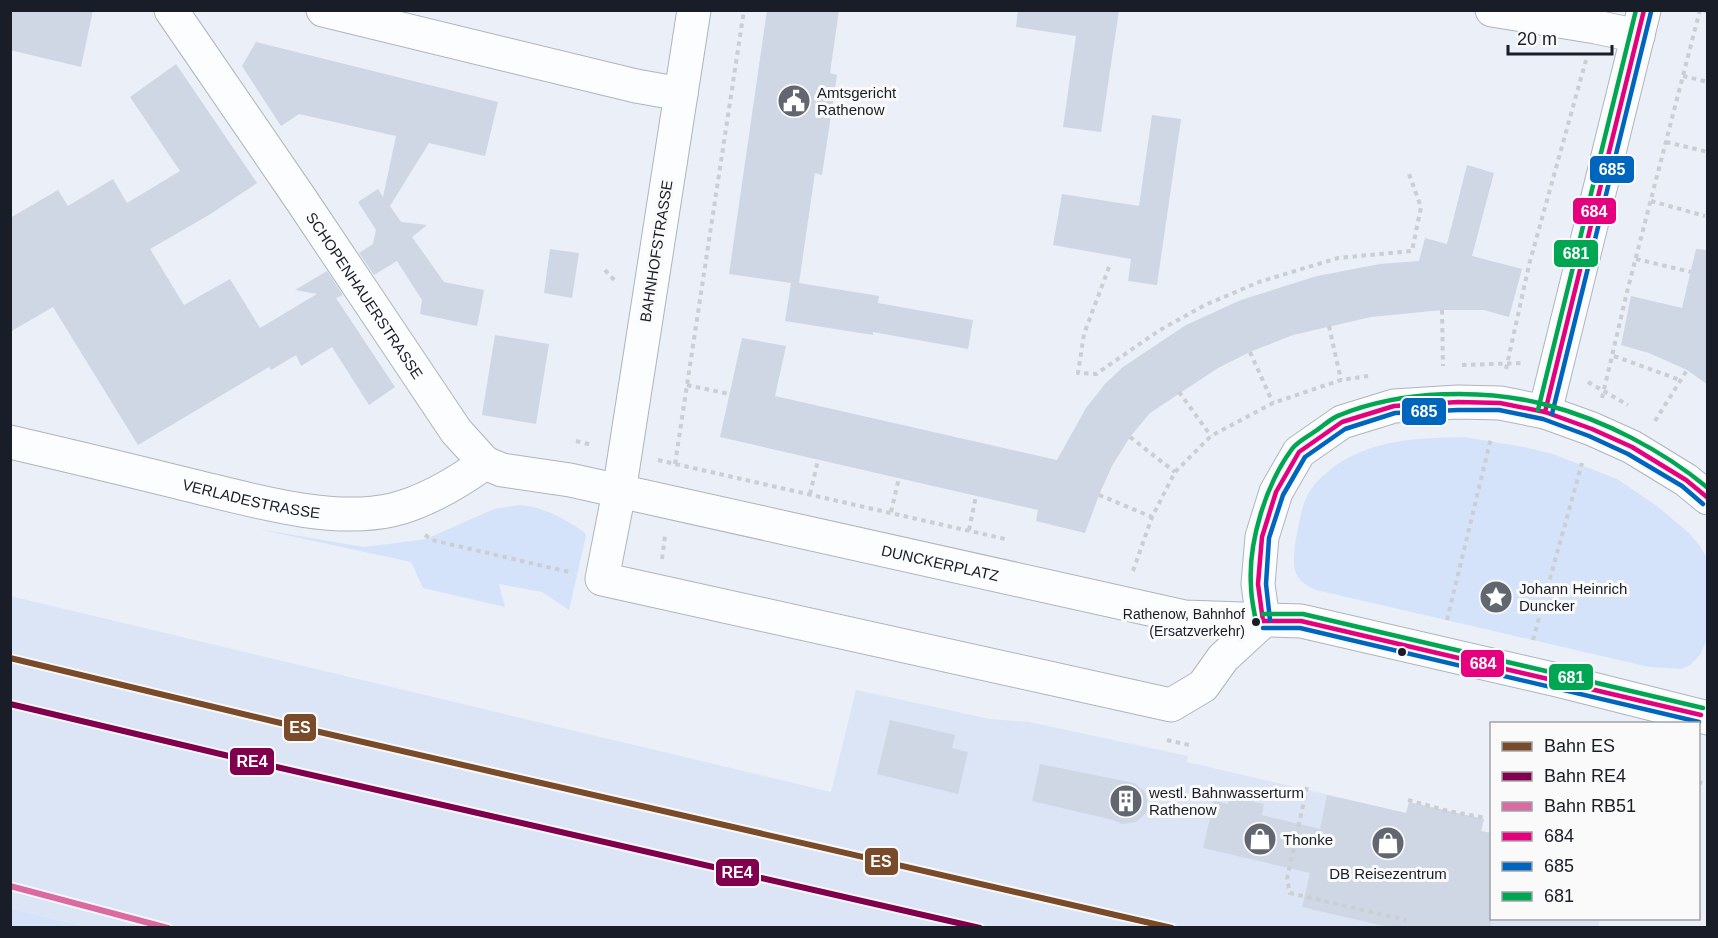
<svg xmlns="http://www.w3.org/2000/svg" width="1718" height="938" viewBox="0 0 1718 938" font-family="Helvetica,sans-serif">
  <rect width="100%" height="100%" fill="#eaeff8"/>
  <polygon fill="#dce5f5" points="10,596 831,792 856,690 990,719 1029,722 1188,756 1187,762 1406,813 1484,819 1481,831 1491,833 1492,918 1600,919 1598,928 87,927 11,908"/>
  <g fill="#d5e3fa">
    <path d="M 1464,437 L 1524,447 L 1553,454 L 1617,479 L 1657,506 L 1689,533 L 1700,546 L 1708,560 L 1708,635 L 1704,646 L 1700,655 L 1690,665 L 1681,669 L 1649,667 L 1316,590 C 1293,580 1292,568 1295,545 C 1298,529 1300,511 1307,496 C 1313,484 1324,474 1335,466 C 1374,439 1418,438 1464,437 Z"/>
    <path d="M 519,505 C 544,507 563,518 584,532 L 586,536 L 569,610 L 542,592 L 499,584 L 505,607 L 423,588 L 411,562 L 258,529 L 364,547 L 426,539 L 494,509 Z"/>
    <polygon points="10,908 87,927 11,927"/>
  </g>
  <g fill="#cfd7e5">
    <polygon points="10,10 93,10 81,67 10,50"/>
    <polygon points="767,10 839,10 830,73 837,75 822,175 815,173 799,283 879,296 878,303 973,320 968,349 873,332 873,335 785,321 791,283 729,274"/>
    <polygon points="1018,10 1119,10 1101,132 1063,127 1076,36 1016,27"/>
    <polygon points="256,42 498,102 485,156 429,143 390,206 401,222 427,225 412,237 444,282 484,290 477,326 420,314 422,300 397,261 374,275 359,253 373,244 376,230 358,202 378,189 383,197 396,136 299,114 281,126 242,66"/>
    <polygon points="176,64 257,183 209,215 150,249 184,305 230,279 260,328 317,294 295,290 327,271 343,295 336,298 395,387 369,405 332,347 301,366 296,355 271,370 269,367 138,445 53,307 10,332 10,218 58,190 68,206 113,179 127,203 180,171 130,97"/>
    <polygon points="1152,115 1181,119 1157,285 1128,281 1131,259 1053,245 1062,194 1139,206"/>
    <polygon points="1467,165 1494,173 1472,256 1522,269 1509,317 1484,310 1442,310 1371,317 1293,335 1250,352 1218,368 1150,413 1130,437 1112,466 1099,495 1085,533 1036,521 1038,510 720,437 742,338 786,346 775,396 1057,460 1086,408 1105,384 1123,367 1186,325 1241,300 1317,276 1380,264 1419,261 1425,238 1447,244"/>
    <polygon points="550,249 579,253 572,298 544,293"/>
    <polygon points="1696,249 1707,250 1707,384 1687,370 1649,353 1621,345 1631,296 1682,308"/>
    <polygon points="495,335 549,344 536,424 482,415"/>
    <polygon points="890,720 955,735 952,748 968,752 958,794 877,774"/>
    <polygon points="1040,764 1134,783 1145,792 1148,806 1146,813 1136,822 1122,824 1113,820 1032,801"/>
    <polygon points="1327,795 1406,813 1409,802 1484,819 1481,831 1491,833 1491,927 1388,927 1302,907 1310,873 1203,848 1214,801 1228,804 1230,796 1264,804 1262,815 1320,829"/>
  </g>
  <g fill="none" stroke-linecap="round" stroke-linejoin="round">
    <g stroke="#afb4bd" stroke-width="35">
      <g id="minor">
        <path id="s1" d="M 171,10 L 302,201 L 456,431 L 485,463 L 502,470 L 570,480 L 1185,617 L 1301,621 L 1557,680 L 1708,718"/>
        <polyline points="323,10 636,86 681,94"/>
        <polyline points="694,10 619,492 602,579 1171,705 1203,686 1223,658 1263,621"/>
        <polyline points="1492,10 1596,27 1638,36"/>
        <polyline points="1545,412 1644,10"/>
        <path id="s2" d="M 10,442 C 70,456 129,470 189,485 C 248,499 330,524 392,510 C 426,502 457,483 485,463"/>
        <polyline points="1263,621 1258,584 1262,537 1276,492 1299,452 1342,422 1394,406 1458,402 1500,403 1545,412 1592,429 1632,447 1686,480 1708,498"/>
      </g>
    </g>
    <g stroke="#cccfd2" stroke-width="4" stroke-dasharray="4.5 4.5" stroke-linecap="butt">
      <polyline points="1703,10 1708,12"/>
      <polyline points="1683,76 1708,82"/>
      <polyline points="1666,142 1708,152"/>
      <polyline points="1651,201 1705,216"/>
      <polyline points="1636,259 1691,272"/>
      <polyline points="1109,267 1084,334 1078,373 1096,374 1160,330 1205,305 1259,282 1338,258 1412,251 1421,207 1409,174"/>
      <polyline points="605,270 617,283"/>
      <polyline points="1442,310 1443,366"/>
      <polyline points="1329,326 1341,380"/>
      <polyline points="1250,352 1273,403"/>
      <polyline points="1614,356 1680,380"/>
      <polyline points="1462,365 1523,363"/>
      <polyline points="1506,369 1529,265 1586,60"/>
      <polyline points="1588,382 1628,405"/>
      <polyline points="687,385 729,394"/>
      <polyline points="1179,392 1211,436"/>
      <polyline points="1602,398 1628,288 1700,10"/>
      <polyline points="1655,421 1687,370"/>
      <polyline points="1130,437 1175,472"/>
      <polyline points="576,441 592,445"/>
      <polyline points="658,460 1005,539"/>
      <polyline points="675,464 744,10"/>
      <polyline points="810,494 818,460"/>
      <polyline points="1099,495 1152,517"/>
      <polyline points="891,512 899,478"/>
      <polyline points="969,530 976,496"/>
      <polyline points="425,535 432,540 569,572"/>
      <polyline points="662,559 665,536"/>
      <polyline points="1133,571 1152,517 1175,472 1211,436 1273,403 1341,380 1368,376"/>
      <polyline points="1447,620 1491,438"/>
      <polyline points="1533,640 1582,463"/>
      <polyline points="1167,740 1193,746"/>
      <polyline points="1698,782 1708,784"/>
      <polyline points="1307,787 1287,879 1290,893 1406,920"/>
      <polyline points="1408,800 1448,811 1486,818"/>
    </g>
    <use href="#minor" stroke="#fcfdfe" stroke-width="33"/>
    <g stroke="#fafafa" stroke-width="9">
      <g id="bus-1">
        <polyline points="1545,412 1644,10"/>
        <polyline points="1263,621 1258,584 1262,537 1276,492 1299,452 1342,422 1394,406 1458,402 1500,403 1545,412 1592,429 1632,447 1686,480 1708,498"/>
        <polyline points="1263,621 1301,621 1701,715"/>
      </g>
    </g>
    <g stroke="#fafafa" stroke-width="9">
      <g id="bus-2">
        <polyline points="1552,414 1651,12"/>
        <polyline points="1270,620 1266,584 1269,538 1283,495 1305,457 1345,429 1395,413 1458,410 1499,410 1543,419 1589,436 1628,454 1682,486 1703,504"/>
        <polyline points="1263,628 1300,628 1699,722"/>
      </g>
    </g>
    <g stroke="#fafafa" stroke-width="9">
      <g id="bus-3">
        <polyline points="1538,410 1636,10"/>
        <polyline points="1263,614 1303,614 1703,708"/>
        <path d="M 1256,622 C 1254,610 1251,598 1251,586 C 1248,542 1266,484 1292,449 C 1297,442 1307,437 1314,432 C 1322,427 1331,418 1340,415 C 1401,390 1484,388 1547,405 C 1604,420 1662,450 1708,488"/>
      </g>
    </g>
    <use href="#bus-1" stroke="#e5007d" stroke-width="4.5"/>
    <use href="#bus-2" stroke="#0065bd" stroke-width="4.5"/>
    <use href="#bus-3" stroke="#00a651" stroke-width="4.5"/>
    <g stroke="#fafafa" stroke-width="10">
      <polyline id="rail-1" points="10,658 289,725 1172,928"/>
    </g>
    <g stroke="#fafafa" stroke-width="10">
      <polyline id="rail-2" points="10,704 233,757 980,928"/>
    </g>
    <g stroke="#fafafa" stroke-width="10">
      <polyline id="rail-3" points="10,886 168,928"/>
    </g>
    <use href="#rail-1" stroke="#7a4b2a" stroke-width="6"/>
    <use href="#rail-2" stroke="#80004d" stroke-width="6"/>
    <use href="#rail-3" stroke="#da6ba2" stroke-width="6"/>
  </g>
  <defs>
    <g id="civic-disc" transform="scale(1.725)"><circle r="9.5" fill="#626670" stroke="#fafafa"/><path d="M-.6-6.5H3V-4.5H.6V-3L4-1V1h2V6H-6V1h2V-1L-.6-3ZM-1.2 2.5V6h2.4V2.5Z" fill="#fff"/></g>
    <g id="sight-disc" transform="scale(1.725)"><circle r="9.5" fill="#626670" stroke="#fafafa"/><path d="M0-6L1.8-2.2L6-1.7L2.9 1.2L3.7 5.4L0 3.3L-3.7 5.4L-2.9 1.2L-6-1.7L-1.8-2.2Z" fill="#fff"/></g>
    <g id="building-disc" transform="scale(1.725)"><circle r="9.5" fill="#626670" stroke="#fafafa"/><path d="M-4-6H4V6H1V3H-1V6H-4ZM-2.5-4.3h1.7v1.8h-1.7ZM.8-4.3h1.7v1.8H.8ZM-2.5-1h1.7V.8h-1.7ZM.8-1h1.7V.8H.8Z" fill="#fff"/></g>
    <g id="shop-disc" transform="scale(1.725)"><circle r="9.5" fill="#626670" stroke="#fafafa"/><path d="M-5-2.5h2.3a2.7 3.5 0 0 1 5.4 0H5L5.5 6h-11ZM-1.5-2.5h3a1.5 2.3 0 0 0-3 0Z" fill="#fff"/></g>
  </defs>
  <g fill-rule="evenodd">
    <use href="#civic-disc" x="794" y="101"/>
    <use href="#sight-disc" x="1496" y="597"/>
    <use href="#building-disc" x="1126" y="801"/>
    <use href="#shop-disc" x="1260" y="839"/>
    <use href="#shop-disc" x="1388" y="843"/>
  </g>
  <g fill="#181d27" stroke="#fafafa" stroke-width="2">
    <circle cx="1256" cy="622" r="5"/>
    <circle cx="1402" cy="652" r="5"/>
  </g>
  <g text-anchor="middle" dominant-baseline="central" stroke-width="6" stroke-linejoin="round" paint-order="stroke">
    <g font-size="14" fill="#181d27" stroke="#fafafa" text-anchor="end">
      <text x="1245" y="614">Rathenow, Bahnhof<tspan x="1245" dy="17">(Ersatzverkehr)</tspan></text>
    </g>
    <g font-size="15" fill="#181d27" stroke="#fafafa" text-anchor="start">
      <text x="817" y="92">Amtsgericht<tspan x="817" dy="17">Rathenow</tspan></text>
      <text x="1519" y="588">Johann Heinrich<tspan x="1519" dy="17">Duncker</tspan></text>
      <text x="1149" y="792">westl. Bahnwasserturm<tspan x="1149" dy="17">Rathenow</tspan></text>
      <text x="1283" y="839">Thonke</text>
      <text x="1388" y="873" text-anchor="middle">DB Reisezentrum</text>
    </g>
    <g font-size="15" fill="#181d27" stroke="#fafafa">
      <text transform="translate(656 251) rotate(-81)">BAHNHOFSTRASSE</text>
      <text stroke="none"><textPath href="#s1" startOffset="345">SCHOPENHAUERSTRASSE</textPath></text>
      <text stroke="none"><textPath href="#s2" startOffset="248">VERLADESTRASSE</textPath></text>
      <text stroke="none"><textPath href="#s1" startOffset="1018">DUNCKERPLATZ</textPath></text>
    </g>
  </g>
  <g stroke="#fafafa" stroke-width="2">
    <rect x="1589" y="155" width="46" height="29" rx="6" fill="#0065bd"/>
    <rect x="1572" y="197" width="45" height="28" rx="6" fill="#e5007d"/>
    <rect x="1553" y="239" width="46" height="29" rx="6" fill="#00a651"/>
    <rect x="1401" y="397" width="46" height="29" rx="6" fill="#0065bd"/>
    <rect x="1460" y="649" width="45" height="29" rx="6" fill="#e5007d"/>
    <rect x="1548" y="663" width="46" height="28" rx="6" fill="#00a651"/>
    <rect x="283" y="713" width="34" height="29" rx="6" fill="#7a4b2a"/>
    <rect x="229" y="747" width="46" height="29" rx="6" fill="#80004d"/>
    <rect x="864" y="847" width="35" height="29" rx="6" fill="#7a4b2a"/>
    <rect x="715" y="858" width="45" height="29" rx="6" fill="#80004d"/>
  </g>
  <g font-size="16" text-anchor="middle" font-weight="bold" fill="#fff">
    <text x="1612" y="175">685</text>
    <text x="1594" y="217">684</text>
    <text x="1576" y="259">681</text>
    <text x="1424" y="417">685</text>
    <text x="1483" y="669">684</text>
    <text x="1571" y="683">681</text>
    <text x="300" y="733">ES</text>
    <text x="252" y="767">RE4</text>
    <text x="881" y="867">ES</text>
    <text x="737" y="878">RE4</text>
  </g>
  <rect width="1718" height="938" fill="none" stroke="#181d27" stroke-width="24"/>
  <rect x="1490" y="722" width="210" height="198" fill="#fafafa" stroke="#a0a2a6" stroke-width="1.5"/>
  <rect x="1502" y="742" width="30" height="9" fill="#7a4b2a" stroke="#a0a2a6" stroke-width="1.5"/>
  <text x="1544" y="752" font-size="18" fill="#181d27">Bahn ES</text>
  <rect x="1502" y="772" width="30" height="9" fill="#80004d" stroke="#a0a2a6" stroke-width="1.5"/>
  <text x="1544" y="782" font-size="18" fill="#181d27">Bahn RE4</text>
  <rect x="1502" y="802" width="30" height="9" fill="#da6ba2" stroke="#a0a2a6" stroke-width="1.5"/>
  <text x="1544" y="812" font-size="18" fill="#181d27">Bahn RB51</text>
  <rect x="1502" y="832" width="30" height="9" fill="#e5007d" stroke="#a0a2a6" stroke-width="1.5"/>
  <text x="1544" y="842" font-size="18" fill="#181d27">684</text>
  <rect x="1502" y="862" width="30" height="9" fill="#0065bd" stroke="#a0a2a6" stroke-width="1.5"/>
  <text x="1544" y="872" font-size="18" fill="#181d27">685</text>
  <rect x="1502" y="892" width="30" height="9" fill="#00a651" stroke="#a0a2a6" stroke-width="1.5"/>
  <text x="1544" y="902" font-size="18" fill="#181d27">681</text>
  <path d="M1508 45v9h104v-9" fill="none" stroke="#181d27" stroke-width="3"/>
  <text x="1517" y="45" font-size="18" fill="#181d27" stroke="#fafafa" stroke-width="4.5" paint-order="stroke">20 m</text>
</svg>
